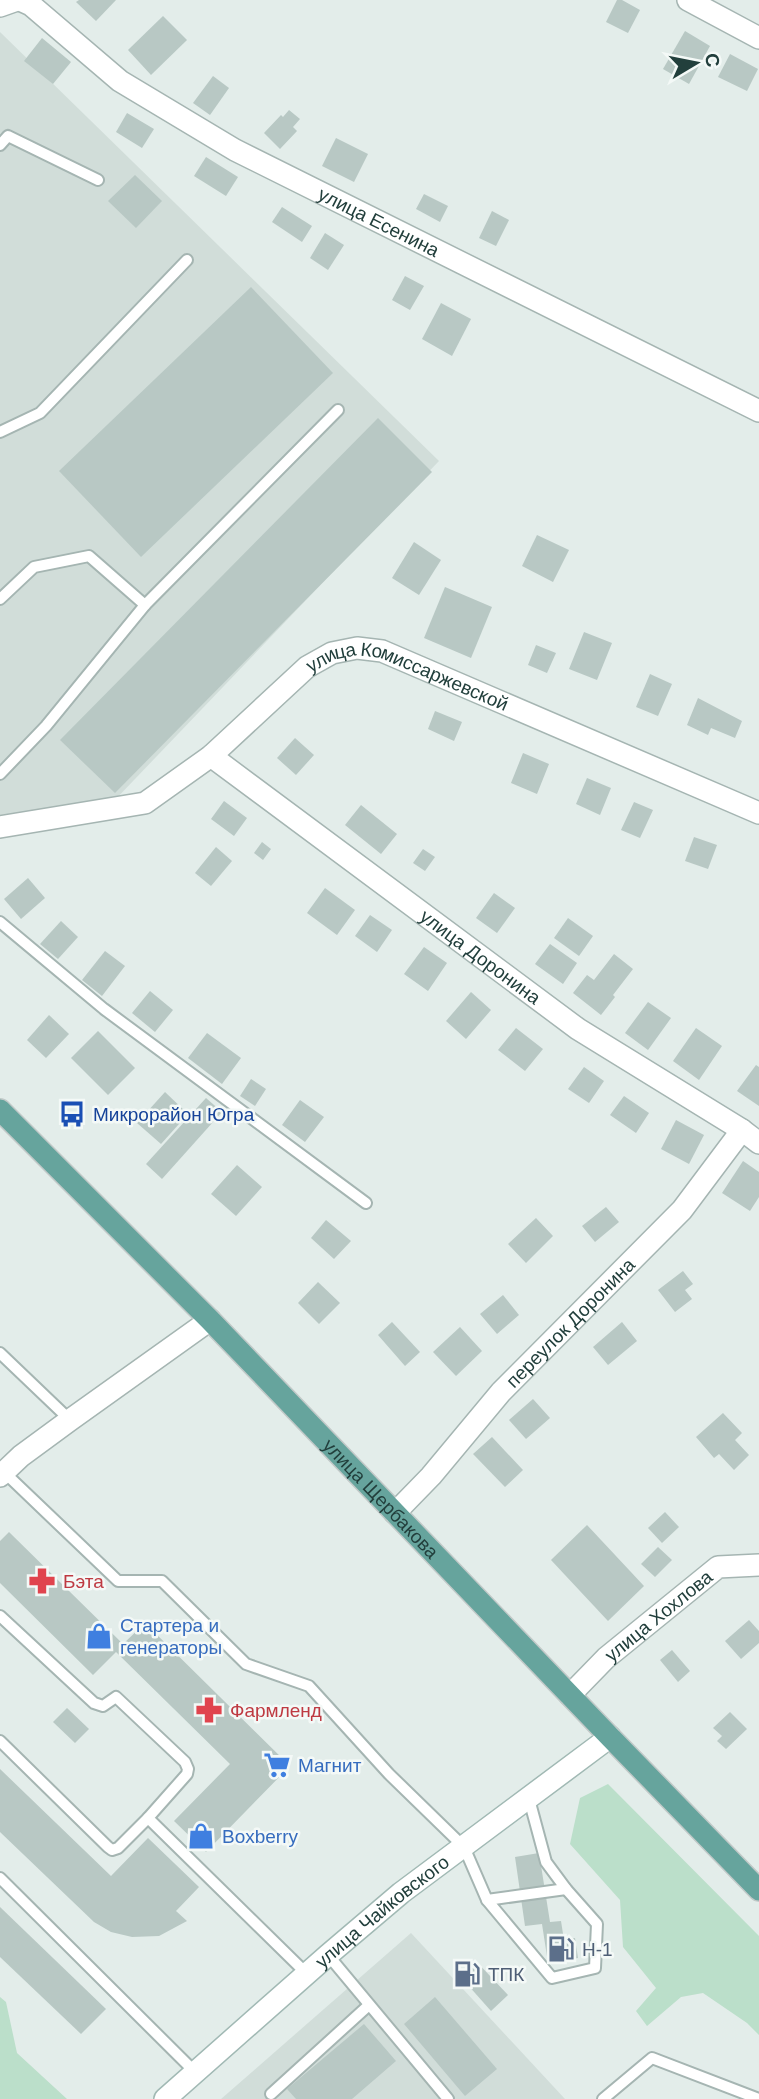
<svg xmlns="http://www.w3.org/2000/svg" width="759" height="2099" viewBox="0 0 759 2099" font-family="Helvetica,sans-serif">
  <rect width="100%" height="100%" fill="#e3edea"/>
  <g fill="#d1ddd9">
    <polygon points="0,32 439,461 113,802 0,820"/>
    <polygon points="411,1933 565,2099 221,2099"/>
  </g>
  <g fill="#bbdfca">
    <polygon points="608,1784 759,1936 759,2035 747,2023 703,1993 681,1997 647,2026 636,2011 656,1988 623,1947 620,1900 570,1844 580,1798"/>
    <polygon points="0,1997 6,2002 17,2053 67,2099 0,2099"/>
  </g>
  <g fill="#b8c8c4">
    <polygon points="79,0 116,0 96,21 76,2"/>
    <polygon points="617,0 622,0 640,10 628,33 606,22"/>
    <polygon points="163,16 187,40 151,75 128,50"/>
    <polygon points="685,31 710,46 689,84 663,69"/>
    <polygon points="42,38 71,62 53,84 24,61"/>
    <polygon points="730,54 758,69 747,91 718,77"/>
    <polygon points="213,76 229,88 210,115 193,103"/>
    <polygon points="289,110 300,119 293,127 297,131 280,149 264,133 281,115 283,117"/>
    <polygon points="127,113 154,129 142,148 116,132"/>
    <polygon points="336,138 368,154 354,182 322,166"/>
    <polygon points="206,157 238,177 226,196 194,176"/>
    <polygon points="135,175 162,201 136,228 108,201"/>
    <polygon points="424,194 448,206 440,222 416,209"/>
    <polygon points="282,207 312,226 302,242 272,222"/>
    <polygon points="492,211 509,220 496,246 479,238"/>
    <polygon points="325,233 344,245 328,270 310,258"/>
    <polygon points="405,276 424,286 410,310 392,300"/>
    <polygon points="251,287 333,373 141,557 59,471"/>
    <polygon points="441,303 471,319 452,356 422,339"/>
    <polygon points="378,418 432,472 115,793 60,740"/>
    <polygon points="537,535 569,550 553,582 522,566"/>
    <polygon points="414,542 441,560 419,595 392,578"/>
    <polygon points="445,587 492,607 471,658 424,638"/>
    <polygon points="584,632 612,643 597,680 569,669"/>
    <polygon points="536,645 556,653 547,673 528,665"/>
    <polygon points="650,674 672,684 658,716 636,707"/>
    <polygon points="698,698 742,721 735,738 711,728 708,735 687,725"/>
    <polygon points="435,711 462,722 454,741 428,729"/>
    <polygon points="295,738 314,755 296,775 277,758"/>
    <polygon points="523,753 549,764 537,794 511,783"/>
    <polygon points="587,778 611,788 600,815 576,804"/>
    <polygon points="224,801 247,818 234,836 211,819"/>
    <polygon points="634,802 653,810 640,838 621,830"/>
    <polygon points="361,805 397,834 381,854 345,825"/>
    <polygon points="694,837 717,845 708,869 685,861"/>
    <polygon points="262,842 271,849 263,860 254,853"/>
    <polygon points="216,847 232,861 211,886 195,873"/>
    <polygon points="423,849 435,857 425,871 413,863"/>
    <polygon points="28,878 45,898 21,919 4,899"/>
    <polygon points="325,888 355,910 337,935 307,913"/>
    <polygon points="494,893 515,908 497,933 476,918"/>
    <polygon points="370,915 392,930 377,952 355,936"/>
    <polygon points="568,918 593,936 579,956 554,938"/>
    <polygon points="61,921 78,937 58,959 40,944"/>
    <polygon points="550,944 577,963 563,984 535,964"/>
    <polygon points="424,947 447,963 428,991 404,974"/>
    <polygon points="105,951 125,966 102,996 82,980"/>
    <polygon points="614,954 633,969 613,995 615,997 601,1015 573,993 587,975 594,980"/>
    <polygon points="150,991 173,1010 155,1032 132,1013"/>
    <polygon points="471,992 491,1010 466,1039 446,1021"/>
    <polygon points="648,1002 671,1018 648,1050 625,1033"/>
    <polygon points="49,1015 69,1034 46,1058 27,1040"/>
    <polygon points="516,1028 543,1049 525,1071 498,1050"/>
    <polygon points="696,1028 722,1046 699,1080 673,1061"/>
    <polygon points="98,1031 135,1068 108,1095 71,1058"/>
    <polygon points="207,1033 241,1058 222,1084 188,1058"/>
    <polygon points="756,1065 759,1067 759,1106 737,1091"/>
    <polygon points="584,1067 604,1081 589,1103 568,1089"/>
    <polygon points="251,1079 266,1089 255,1106 240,1096"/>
    <polygon points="165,1092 188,1114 161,1144 137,1123"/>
    <polygon points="624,1096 649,1113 636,1133 610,1115"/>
    <polygon points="206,1098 222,1112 162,1179 146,1164"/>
    <polygon points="300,1100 324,1117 305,1142 282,1125"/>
    <polygon points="676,1120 704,1135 689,1164 661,1149"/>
    <polygon points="743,1161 759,1172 759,1197 750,1211 722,1193"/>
    <polygon points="237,1165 262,1187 236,1216 211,1194"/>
    <polygon points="606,1207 619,1222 595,1242 582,1226"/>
    <polygon points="536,1218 553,1236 526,1263 508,1244"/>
    <polygon points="326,1220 351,1241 334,1259 311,1238"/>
    <polygon points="683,1271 693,1284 685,1290 692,1299 675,1312 658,1290"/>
    <polygon points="318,1282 340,1303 319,1324 298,1303"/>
    <polygon points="503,1295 519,1315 497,1334 480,1314"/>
    <polygon points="392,1322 420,1352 405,1366 378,1335"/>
    <polygon points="622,1322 637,1341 608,1365 593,1347"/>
    <polygon points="460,1327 482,1351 456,1376 433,1352"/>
    <polygon points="533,1399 550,1418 526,1439 509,1420"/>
    <polygon points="723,1413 742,1433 735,1440 749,1455 734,1470 719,1454 714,1458 696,1437"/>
    <polygon points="492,1437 523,1470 505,1487 473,1454"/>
    <polygon points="665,1512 679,1527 662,1543 648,1528"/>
    <polygon points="587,1525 644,1586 608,1621 551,1560"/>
    <polygon points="9,1532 123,1644 145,1623 290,1766 206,1852 174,1821 230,1764 116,1652 93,1675 0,1583 0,1541"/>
    <polygon points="658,1547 672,1560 655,1577 641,1564"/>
    <polygon points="749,1620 759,1631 759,1643 741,1659 725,1641"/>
    <polygon points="672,1650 690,1671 678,1682 660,1660"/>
    <polygon points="67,1708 89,1729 75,1743 53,1722"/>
    <polygon points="730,1712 747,1729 726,1749 717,1741 722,1736 713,1728"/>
    <polygon points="0,1769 111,1876 148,1838 199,1887 176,1911 187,1921 159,1936 132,1937 111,1932 94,1922 0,1832"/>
    <polygon points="539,1853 550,1922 561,1921 564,1940 575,1938 578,1958 548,1963 542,1924 525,1926 515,1857"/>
    <polygon points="0,1907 106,2009 81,2034 0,1957"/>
    <polygon points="475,1960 508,1995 491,2011 459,1975"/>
    <polygon points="435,1997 497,2069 465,2096 404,2024"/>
    <polygon points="364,2024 396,2061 352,2099 296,2099 287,2089"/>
  </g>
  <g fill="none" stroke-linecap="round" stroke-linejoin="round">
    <g stroke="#a5b5b2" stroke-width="14">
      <g id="lane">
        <polyline points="0,145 8,136 98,180"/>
        <polyline points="0,432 40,413 187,260"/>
        <polyline points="0,599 34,567 89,556 145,605 46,726 0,774"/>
        <polyline points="145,605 338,410"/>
        <polyline points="0,922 104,1009 366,1203"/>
        <polyline points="0,1353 70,1420"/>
        <polyline points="4,1472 118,1581 162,1581 246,1664 309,1686 389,1774 464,1847 487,1900 552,1978 595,1968 597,1924 566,1889 546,1862 529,1799"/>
        <polyline points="0,1616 94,1703 103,1706 116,1697 185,1762 188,1769 187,1774 148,1818 307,1974"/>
        <polyline points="0,1741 108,1847 112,1850 118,1848 148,1818"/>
        <polyline points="0,1878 195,2072"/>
        <polyline points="487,1900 566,1889"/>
        <polyline points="328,1955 448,2099"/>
        <polyline points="271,2094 369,2005"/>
        <polyline points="603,2099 652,2058 759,2099"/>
      </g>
    </g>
    <g stroke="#a5b5b2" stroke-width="24">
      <g id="street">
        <path id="s1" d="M 20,0 L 31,5 L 120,81 L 235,150 L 759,411"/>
        <polyline points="688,0 759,38"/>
        <polyline points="0,6 17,0"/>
        <path id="s2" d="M 211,756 L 578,1029 L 742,1130 L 759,1143"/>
        <path id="s3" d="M 0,827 L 145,803 L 211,756 L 307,667 L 332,653 L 357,648 L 382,651 L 759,813"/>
        <polyline points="0,1476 21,1456 70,1420 210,1320"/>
        <path id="s4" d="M 395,1513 L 431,1476 L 501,1392 L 682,1210 L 742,1130"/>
        <path id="s5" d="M 570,1695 L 606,1658 L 718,1567 L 759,1565"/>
      </g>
    </g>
    <g stroke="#a1b9b4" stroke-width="24">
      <g id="secondary">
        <path id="s6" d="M 165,2099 L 328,1955 L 401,1893 L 610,1737"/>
      </g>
    </g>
    <g stroke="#c1c9c8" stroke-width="24">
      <g id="primary">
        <path id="s7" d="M 0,1110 L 210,1320 L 610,1737 L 759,1890"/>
      </g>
    </g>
    <use href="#lane" stroke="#fff" stroke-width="10"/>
    <use href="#street" stroke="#fff" stroke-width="21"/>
    <use href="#secondary" stroke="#fff" stroke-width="21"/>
    <use href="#primary" stroke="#66a49d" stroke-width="21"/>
  </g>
  <defs>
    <g id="bus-bare" transform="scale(2.1)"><path d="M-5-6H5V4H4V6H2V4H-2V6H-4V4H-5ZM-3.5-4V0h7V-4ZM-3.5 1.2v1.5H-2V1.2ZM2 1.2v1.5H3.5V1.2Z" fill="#1a4fb4" stroke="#f4f9f7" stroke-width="2.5" paint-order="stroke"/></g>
    <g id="pharmacy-bare" transform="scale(2.1)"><path d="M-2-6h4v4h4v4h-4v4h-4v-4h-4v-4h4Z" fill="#e0444e" stroke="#f4f9f7" stroke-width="2.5" paint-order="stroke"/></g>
    <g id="shop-bare" transform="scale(2.1)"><path d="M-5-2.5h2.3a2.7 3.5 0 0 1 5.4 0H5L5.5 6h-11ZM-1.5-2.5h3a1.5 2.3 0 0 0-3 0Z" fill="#3f7fe0" stroke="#f4f9f7" stroke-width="2.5" paint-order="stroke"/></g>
    <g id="supermarket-bare" transform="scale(2.1)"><path d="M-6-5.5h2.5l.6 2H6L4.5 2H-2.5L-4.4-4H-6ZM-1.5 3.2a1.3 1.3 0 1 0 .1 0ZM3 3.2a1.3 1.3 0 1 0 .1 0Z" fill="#3f7fe0" stroke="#f4f9f7" stroke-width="2.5" paint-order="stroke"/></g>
    <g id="fuel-bare" transform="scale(2.1)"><path d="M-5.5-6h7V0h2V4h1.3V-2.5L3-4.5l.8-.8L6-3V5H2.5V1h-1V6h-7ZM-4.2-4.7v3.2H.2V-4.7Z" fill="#5c6f8a" stroke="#f4f9f7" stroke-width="2.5" paint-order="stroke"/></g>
  </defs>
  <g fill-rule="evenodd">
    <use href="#bus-bare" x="72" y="1114"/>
    <use href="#pharmacy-bare" x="42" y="1581"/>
    <use href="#shop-bare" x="99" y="1636"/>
    <use href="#pharmacy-bare" x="209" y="1710"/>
    <use href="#supermarket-bare" x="277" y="1765"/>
    <use href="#shop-bare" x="201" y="1836"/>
    <use href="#fuel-bare" x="561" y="1949"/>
    <use href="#fuel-bare" x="467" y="1974"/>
  </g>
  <g text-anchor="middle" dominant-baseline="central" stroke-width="5" stroke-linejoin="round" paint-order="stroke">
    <g font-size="19" fill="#223f3c" stroke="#f4f9f7">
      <text stroke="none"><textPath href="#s1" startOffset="424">улица Есенина</textPath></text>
      <text stroke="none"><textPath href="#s3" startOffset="467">улица Комиссаржевской</textPath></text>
      <text stroke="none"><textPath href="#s2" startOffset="336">улица Доронина</textPath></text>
      <text stroke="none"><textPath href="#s4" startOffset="259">переулок Доронина</textPath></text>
      <text stroke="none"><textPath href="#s7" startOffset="544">улица Щербакова</textPath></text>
      <text stroke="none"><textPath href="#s5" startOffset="119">улица Хохлова</textPath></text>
      <text stroke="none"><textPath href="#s6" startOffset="287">улица Чайковского</textPath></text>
    </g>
    <g font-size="19" fill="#164399" stroke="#f4f9f7" text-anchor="start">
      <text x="93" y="1114">Микрорайон Югра</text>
    </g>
    <g font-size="19" fill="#be3a42" stroke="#f4f9f7" text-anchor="start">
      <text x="63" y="1581">Бэта</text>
      <text x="230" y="1710">Фармленд</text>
    </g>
    <g font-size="19" fill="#366cbe" stroke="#f4f9f7" text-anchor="start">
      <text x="120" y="1625">Стартера и<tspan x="120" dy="22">генераторы</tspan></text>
      <text x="298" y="1765">Магнит</text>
      <text x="222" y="1836">Boxberry</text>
    </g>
    <g font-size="19" fill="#4e5e75" stroke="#f4f9f7" text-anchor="start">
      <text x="582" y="1949">Н-1</text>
      <text x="488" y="1974">ТПК</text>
    </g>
  </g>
  <g transform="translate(696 63) rotate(80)" stroke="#f4f9f7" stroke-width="5" paint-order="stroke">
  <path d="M0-5L12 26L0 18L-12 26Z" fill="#223f3c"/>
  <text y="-10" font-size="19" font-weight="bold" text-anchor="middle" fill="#223f3c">С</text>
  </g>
</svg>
